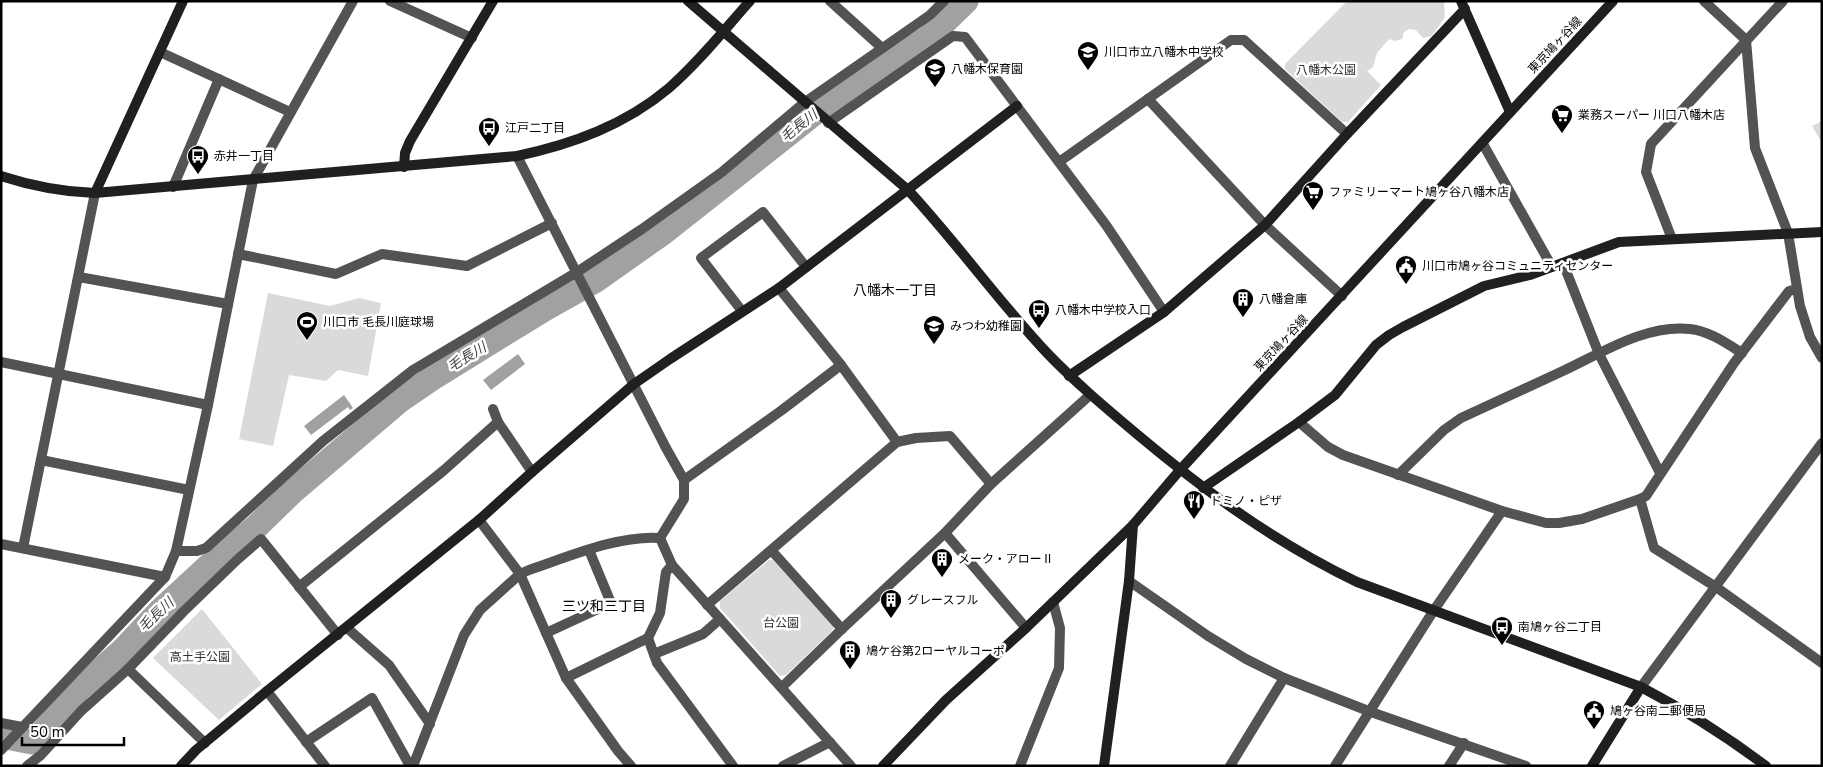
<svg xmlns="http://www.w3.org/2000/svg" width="1823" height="767" viewBox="0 0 1823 767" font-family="'Nunito Sans','Noto Sans JP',sans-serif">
  <rect width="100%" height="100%" fill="#fff"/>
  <g fill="#dadada">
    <polygon points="1347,1 1444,1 1445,17 1432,36 1423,38 1416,30 1409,29 1404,32 1402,39 1395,41 1389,39 1377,53 1373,67 1367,71 1381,85 1348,122 1342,122 1285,69 1285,64"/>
    <polygon points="1822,121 1822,143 1812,126"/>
    <polygon points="268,293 330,306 359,298 381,303 368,376 338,370 326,381 289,375 273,446 239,439"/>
    <polygon points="769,560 773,560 833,626 833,630 786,675 780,676 720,608 720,601"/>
    <polygon points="202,609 262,684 219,720 153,658"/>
  </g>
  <g fill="#a1a1a1">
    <polygon points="518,354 525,364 491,390 483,380"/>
    <polygon points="344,395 353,408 350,410 348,407 311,435 304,426"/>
  </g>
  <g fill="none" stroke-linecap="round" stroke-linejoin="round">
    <polyline stroke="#a1a1a1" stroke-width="25" points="1,736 32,742 37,739 80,688 121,652 159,612 211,564 256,527 292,492 399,401 434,377 546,308 596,280 664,232 831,100 928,38 966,1"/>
    <g stroke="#535353" stroke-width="10">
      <polyline points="390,1 472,38"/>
      <polyline points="830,1 882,48"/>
      <polyline points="1704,1 1746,40 1755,148 1788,233 1800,306 1810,337 1822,358"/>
      <polyline points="160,52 290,112"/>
      <polyline points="1148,99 1265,225 1342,296"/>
      <polyline points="828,123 953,36 965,37 1106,225 1164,312"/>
      <polyline points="1483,144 1552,267"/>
      <polyline points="517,156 666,448 684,480"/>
      <polyline points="1059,162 1231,40 1244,40 1347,134"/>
      <polyline points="173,187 219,79"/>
      <polyline points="1672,239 1646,172 1651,144 1783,1"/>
      <polyline points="238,254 336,274 382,254 467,266 552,223"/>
      <polyline points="1563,263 1599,354 1660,473"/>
      <polyline points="79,277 228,304"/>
      <polyline points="779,288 841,365 897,442"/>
      <polyline points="742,311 701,258 763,212 806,267"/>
      <polyline points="1,362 208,405"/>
      <polyline points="493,409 498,422 532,472"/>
      <polyline points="1299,422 1328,447 1343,455 1502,511 1546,523 1559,523 1582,519 1640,499 1646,496 1734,363 1789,291 1797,289"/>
      <polyline points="41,460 189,490"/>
      <path d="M 1398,475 L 1444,430 L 1461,418 C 1496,402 1530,386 1565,370 C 1603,352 1647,324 1690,329 C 1709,331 1726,343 1742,353"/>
      <polyline points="1640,499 1654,548 1716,587 1822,663"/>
      <polyline points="479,520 520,574 566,678 618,751 631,766"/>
      <polyline points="945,533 1026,628"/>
      <polyline points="660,538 672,565 851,766"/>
      <polyline points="1,544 165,577"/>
      <polyline points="23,548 95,193"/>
      <polyline points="176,551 197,551 206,548 323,441 413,370 577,272 642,229 722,172 805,102 930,15 944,1"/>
      <polyline points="772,551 842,629"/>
      <polyline points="672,565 666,572 660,613 648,638 657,663 733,766"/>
      <polyline points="1129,581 1208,636 1246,659 1284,678 1371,712 1526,766"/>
      <polyline points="299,587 443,471 498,422"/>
      <polyline points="707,605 897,442 916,438 950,436 991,484"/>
      <polyline points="347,628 389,665 430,724"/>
      <polyline points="546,633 611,603 589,550"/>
      <polyline points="654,654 703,634 720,619"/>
      <polyline points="128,669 205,743"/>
      <polyline points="566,678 648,638"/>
      <polyline points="782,687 842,629 945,533 991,484 1090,395"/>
      <polyline points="1641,687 1822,443"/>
      <polyline points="267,691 325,766"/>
      <polyline points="1,723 22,727"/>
      <polyline points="306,742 372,698 410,766"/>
      <polyline points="1,750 165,577 176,551 208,405 253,180 353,1"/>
      <polyline points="27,766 41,755 81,711 128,669 184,611 238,559 261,539 338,635"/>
      <path d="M 413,766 L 464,635 L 480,610 L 520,574 L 529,570 C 568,557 618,535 660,538 L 684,499 L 684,480 L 782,410 L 841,365"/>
      <polyline points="783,766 830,742"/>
      <polyline points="1020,766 1059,668 1060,628 1053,602"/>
      <polyline points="1230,766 1284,678"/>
      <polyline points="1335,766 1434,610 1502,511"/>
      <polyline points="1449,766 1464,743"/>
    </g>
    <g stroke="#202020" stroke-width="10">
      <path d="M 688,1 L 908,190 C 957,243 999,302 1048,354 C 1076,383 1107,409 1138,435 C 1206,492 1276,543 1357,582 L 1641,687 C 1685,710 1726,736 1766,766"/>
      <polyline points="1461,1 1510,112"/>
      <polyline points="404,167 405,153 410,141 493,1"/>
      <path d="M 1,176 C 32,186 63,192 95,193 L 517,156 C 573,144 625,125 669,88 C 699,62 724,30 750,1"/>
      <polyline points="95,193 183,1"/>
      <polyline points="1069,376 1164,312 1265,225 1347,134 1465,9"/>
      <polyline points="1203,488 1299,422 1335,395 1376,345 1389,335 1403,327 1484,286 1530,275 1619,242 1822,232"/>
      <polyline points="181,766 196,750 267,691 479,520 532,472 634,384 670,359 779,288 1017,106"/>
      <polyline points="883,766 946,700 1026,628 1133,525 1180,470 1613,1"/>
      <polyline points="1104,766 1129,581 1133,525"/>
      <polyline points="1592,766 1641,687"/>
    </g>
  </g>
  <defs>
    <g id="school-pin" transform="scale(1.125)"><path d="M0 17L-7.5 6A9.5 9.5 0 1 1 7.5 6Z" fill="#000" stroke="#fff"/><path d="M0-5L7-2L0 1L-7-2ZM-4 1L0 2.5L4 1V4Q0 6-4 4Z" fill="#fff"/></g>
    <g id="supermarket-pin" transform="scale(1.125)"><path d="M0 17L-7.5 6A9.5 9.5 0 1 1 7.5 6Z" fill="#000" stroke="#fff"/><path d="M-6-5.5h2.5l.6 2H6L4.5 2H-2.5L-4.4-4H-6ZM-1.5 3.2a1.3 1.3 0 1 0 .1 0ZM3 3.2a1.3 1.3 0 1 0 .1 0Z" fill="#fff"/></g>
    <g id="bus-pin" transform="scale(1.125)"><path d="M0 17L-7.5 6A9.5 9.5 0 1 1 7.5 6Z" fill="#000" stroke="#fff"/><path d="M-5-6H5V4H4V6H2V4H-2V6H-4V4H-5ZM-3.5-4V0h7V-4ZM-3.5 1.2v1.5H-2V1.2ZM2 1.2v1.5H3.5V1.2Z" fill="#fff"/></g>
    <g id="civic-pin" transform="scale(1.125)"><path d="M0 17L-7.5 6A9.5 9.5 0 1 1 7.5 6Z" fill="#000" stroke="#fff"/><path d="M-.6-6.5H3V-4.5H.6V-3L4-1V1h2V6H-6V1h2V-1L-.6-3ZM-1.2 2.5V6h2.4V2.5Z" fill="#fff"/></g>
    <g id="building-pin" transform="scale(1.125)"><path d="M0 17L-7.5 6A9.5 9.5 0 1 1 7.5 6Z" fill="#000" stroke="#fff"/><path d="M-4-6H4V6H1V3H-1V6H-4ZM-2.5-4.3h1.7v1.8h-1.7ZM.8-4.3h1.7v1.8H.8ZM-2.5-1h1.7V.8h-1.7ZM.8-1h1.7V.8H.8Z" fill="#fff"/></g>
    <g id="stadium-pin" transform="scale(1.125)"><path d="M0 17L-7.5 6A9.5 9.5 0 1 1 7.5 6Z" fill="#000" stroke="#fff"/><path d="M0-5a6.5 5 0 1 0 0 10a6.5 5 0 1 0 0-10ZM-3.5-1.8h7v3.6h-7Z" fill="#fff"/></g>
    <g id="restaurant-pin" transform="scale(1.125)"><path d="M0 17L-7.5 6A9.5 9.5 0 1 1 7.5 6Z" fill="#000" stroke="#fff"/><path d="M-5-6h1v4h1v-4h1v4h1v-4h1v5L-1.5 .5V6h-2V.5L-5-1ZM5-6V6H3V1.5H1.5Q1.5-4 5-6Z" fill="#fff"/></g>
  </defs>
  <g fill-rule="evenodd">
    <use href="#school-pin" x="1088" y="52"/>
    <use href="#school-pin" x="935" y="69"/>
    <use href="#supermarket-pin" x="1562" y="115"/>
    <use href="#bus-pin" x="489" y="128"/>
    <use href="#bus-pin" x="198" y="156"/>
    <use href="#supermarket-pin" x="1313" y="192"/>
    <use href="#civic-pin" x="1406" y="266"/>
    <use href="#building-pin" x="1243" y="299"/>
    <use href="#bus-pin" x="1039" y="310"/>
    <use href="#stadium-pin" x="307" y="322"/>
    <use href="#school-pin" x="934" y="326"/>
    <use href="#restaurant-pin" x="1194" y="501"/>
    <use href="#building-pin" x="942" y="559"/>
    <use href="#building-pin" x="891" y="600"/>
    <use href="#bus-pin" x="1502" y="627"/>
    <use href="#building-pin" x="850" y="651"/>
    <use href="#civic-pin" x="1594" y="711"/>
  </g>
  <g text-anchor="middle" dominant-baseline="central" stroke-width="5" stroke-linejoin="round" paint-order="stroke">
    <g font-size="12" fill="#000" stroke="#fff">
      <text transform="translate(1555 45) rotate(-47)">東京鳩ヶ谷線</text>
      <text transform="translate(1281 343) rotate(-47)">東京鳩ヶ谷線</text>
    </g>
    <g font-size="12" fill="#000" stroke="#fff" text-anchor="start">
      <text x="1104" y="52">川口市立八幡木中学校</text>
      <text x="951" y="69">八幡木保育園</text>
      <text x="1578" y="115">業務スーパー 川口八幡木店</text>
      <text x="505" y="128">江戸二丁目</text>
      <text x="214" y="156">赤井一丁目</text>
      <text x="1329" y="192">ファミリーマート鳩ヶ谷八幡木店</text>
      <text x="1422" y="266">川口市鳩ヶ谷コミュニティセンター</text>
      <text x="1259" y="299">八幡倉庫</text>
      <text x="1055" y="310">八幡木中学校入口</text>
      <text x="323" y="322">川口市 毛長川庭球場</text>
      <text x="950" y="326">みつわ幼稚園</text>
      <text x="1210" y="501">ドミノ・ピザ</text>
      <text x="958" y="559">メーク・アローⅡ</text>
      <text x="907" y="600">グレースフル</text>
      <text x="1518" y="627">南鳩ヶ谷二丁目</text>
      <text x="866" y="651">鳩ケ谷第2ローヤルコーポ</text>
      <text x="1610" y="711">鳩ヶ谷南二郵便局</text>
    </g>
    <g font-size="12" fill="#313131" stroke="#fff">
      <text x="1326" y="70">八幡木公園</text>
      <text x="781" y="623">台公園</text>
      <text x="200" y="657">高土手公園</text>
    </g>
    <g font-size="14" font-style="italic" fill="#424242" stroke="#fff">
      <text transform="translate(799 126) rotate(-38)">毛長川</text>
      <text transform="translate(467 357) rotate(-31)">毛長川</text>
      <text transform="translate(156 615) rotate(-43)">毛長川</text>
    </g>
    <g font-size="14" fill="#000" stroke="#fff">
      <text x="895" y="290">八幡木一丁目</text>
      <text x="604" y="606">三ツ和三丁目</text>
    </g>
  </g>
  <rect width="1823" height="767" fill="none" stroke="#000000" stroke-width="5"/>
  <path d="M22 737v8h102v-8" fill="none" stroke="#000000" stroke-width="2.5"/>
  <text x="30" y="737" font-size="15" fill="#000000" stroke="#ffffff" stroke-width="4" paint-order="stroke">50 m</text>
</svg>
